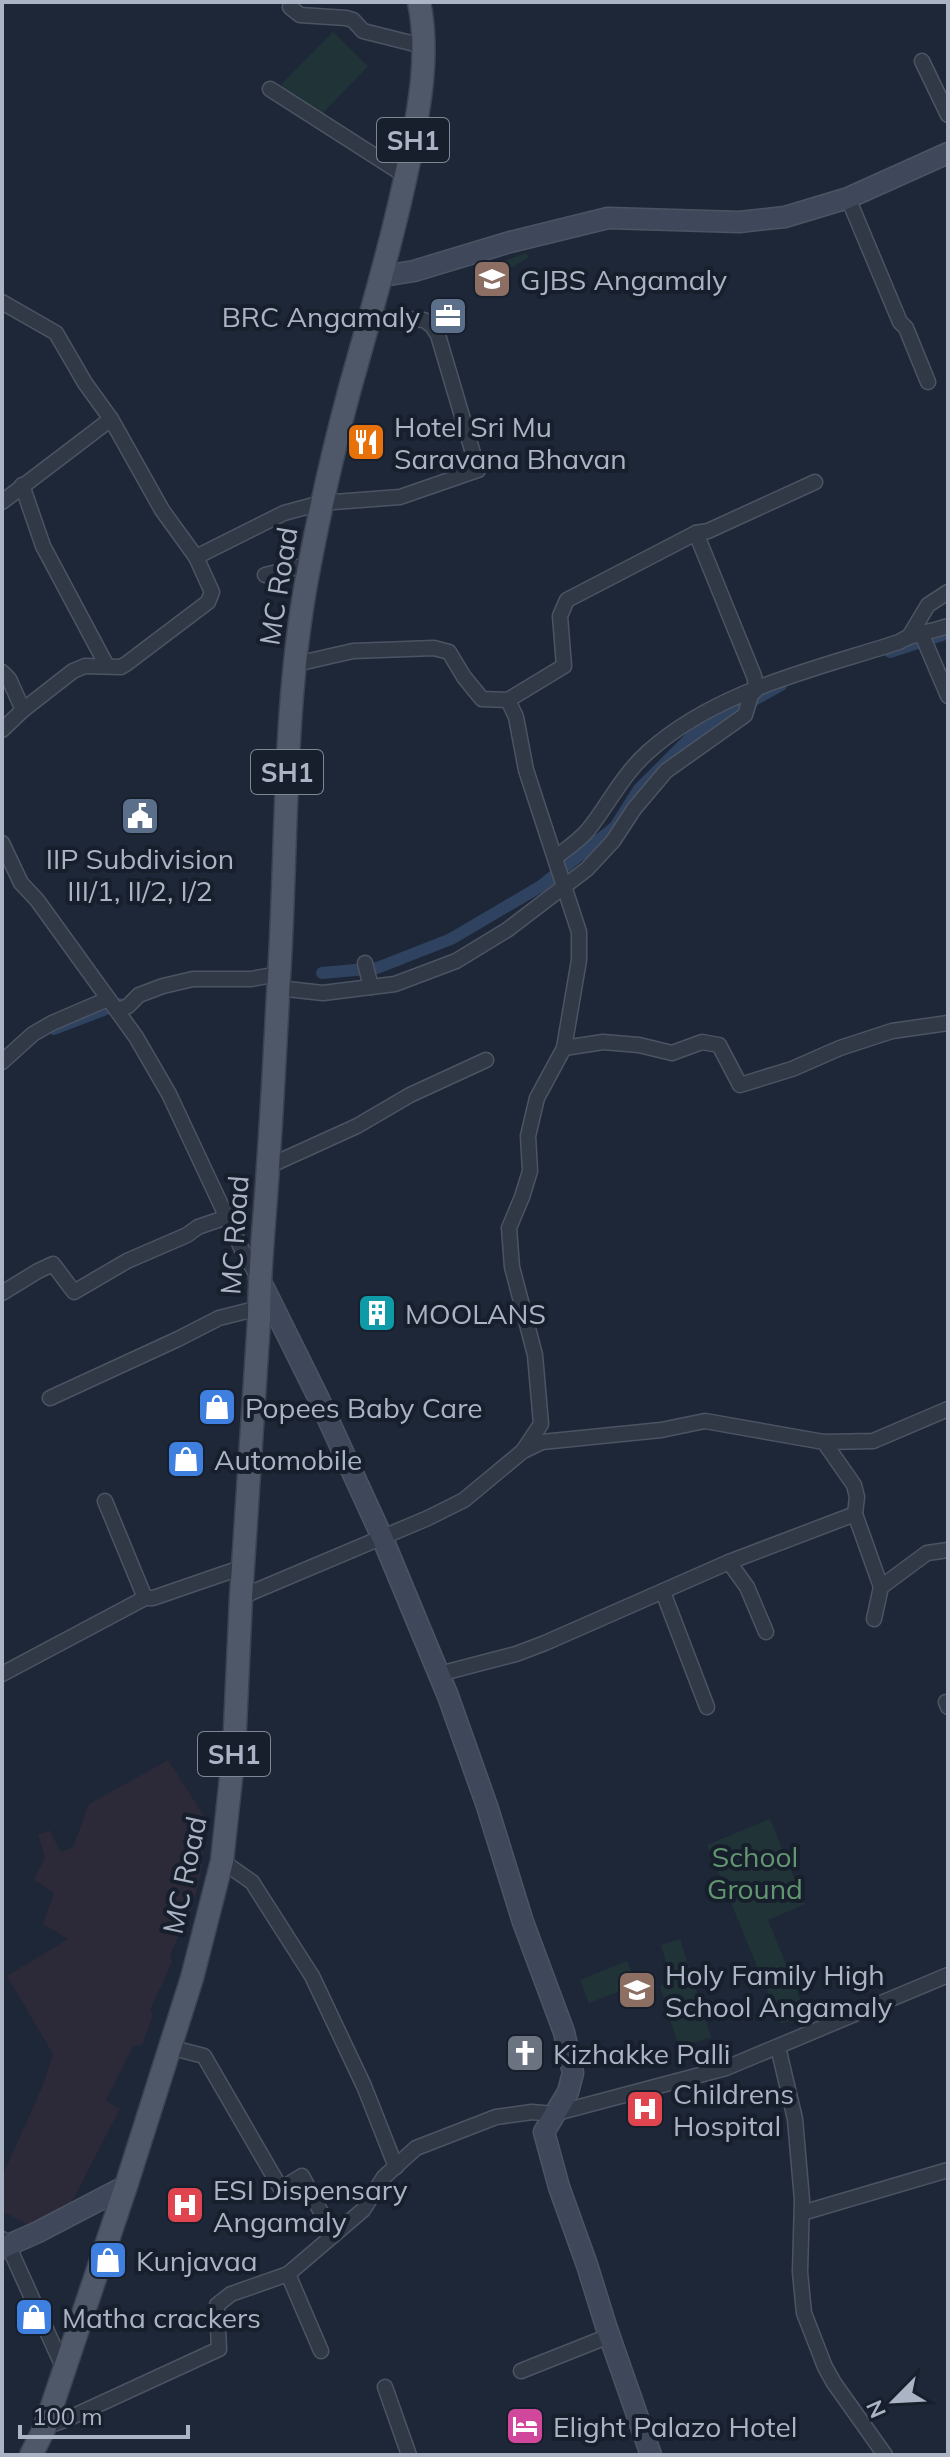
<svg xmlns="http://www.w3.org/2000/svg" width="950" height="2457" viewBox="0 0 950 2457" font-family="Mulish,sans-serif">
  <rect width="100%" height="100%" fill="#1e2737"/>
  <g fill="#2c2938">
    <polygon points="168,1760 207,1821 201,1871 193,1905 170,1955 172,1962 150,2010 153,2015 142,2045 133,2046 106,2100 120,2109 114,2120 65,2215 32,2227 2,2211 2,2177 43,2085 53,2054 7,1976 68,1939 43,1924 54,1893 34,1880 45,1857 38,1835 49,1830 61,1852 73,1847 89,1804"/>
    <polygon points="654,2099 659,2114 634,2120 631,2104"/>
  </g>
  <g fill="#203438">
    <polygon points="333,32 368,66 316,120 281,85"/>
    <polygon points="527,253 528,258 481,285 475,271"/>
    <polygon points="770,1819 805,1904 768,1920 806,2014 781,2024 707,1845"/>
    <polygon points="680,1939 711,2037 679,2047 660,1986 672,1981 661,1945"/>
    <polygon points="627,1961 636,1985 589,2003 580,1980"/>
  </g>
  <g fill="none" stroke-linecap="round" stroke-linejoin="round">
    <g stroke="#2f4260" stroke-width="12">
      <polyline points="890,652 948,633"/>
      <polyline points="322,973 377,968 451,939 541,886 615,827 639,789 695,733 781,685"/>
      <polyline points="54,1029 119,1004"/>
    </g>
    <g stroke="#4c5463" stroke-width="17">
      <g id="street">
        <polyline points="290,7 300,15 346,18 353,20 363,31 423,46"/>
        <polyline points="922,61 948,115"/>
        <polyline points="270,89 406,176"/>
        <polyline points="848,198 900,322 906,328 928,382"/>
        <polyline points="2,302 56,333 85,383 111,419 162,510 196,557 284,513 321,503 400,497 478,470 438,335 432,326 424,320 371,317"/>
        <polyline points="22,485 43,546 107,666"/>
        <polyline points="2,502 111,419"/>
        <polyline points="265,575 310,564"/>
        <polyline points="910,635 928,605 948,592"/>
        <polyline points="922,635 948,696"/>
        <polyline points="296,664 353,651 434,648 449,652 464,677 482,699 508,700 516,717 526,770 579,932 579,960 564,1048 537,1098 528,1136 530,1171 522,1197 509,1228 512,1267 535,1355 541,1424 523,1451"/>
        <polyline points="2,672 9,679 23,710 73,671 85,666 121,667 126,664 208,602 212,592 196,557"/>
        <polyline points="508,700 564,666 560,616 567,600 696,533 708,531 815,482"/>
        <polyline points="2,730 23,710"/>
        <polyline points="2,843 21,883 37,900 136,1037 169,1094 244,1254 259,1278"/>
        <path d="M 555,858 C 566,849 579,841 588,830 C 608,805 623,774 648,752 C 717,690 813,670 899,642 C 912,633 932,632 948,626"/>
        <polyline points="365,963 371,987"/>
        <polyline points="278,988 323,993 395,984 456,961 507,930 587,869 613,841 634,809 666,771 745,715 751,695 757,689 754,676 696,533"/>
        <polyline points="118,1010 128,1006 139,995 163,986 193,979 251,979 279,974"/>
        <polyline points="564,1048 603,1042 639,1045 672,1053 702,1042 719,1045 740,1085 792,1069 840,1048 892,1031 948,1023"/>
        <polyline points="2,1062 33,1034 52,1023 108,999"/>
        <polyline points="269,1166 357,1126 410,1095 486,1060"/>
        <polyline points="2,1293 38,1271 53,1264 74,1292 127,1261 187,1235 198,1227 227,1217"/>
        <polyline points="50,1398 178,1339 219,1318 259,1308"/>
        <polyline points="824,1442 873,1441 948,1409"/>
        <polyline points="105,1501 145,1598"/>
        <polyline points="729,1562 855,1514"/>
        <polyline points="663,1592 707,1707"/>
        <polyline points="241,1597 428,1518 464,1500 523,1451 542,1442 661,1430 705,1421 824,1442 854,1485 857,1497 855,1514 881,1587"/>
        <polyline points="874,1619 881,1587 927,1553 948,1550"/>
        <polyline points="2,1674 145,1598 153,1598 243,1567"/>
        <polyline points="439,1674 516,1654 545,1643 729,1562 747,1587 766,1632"/>
        <polyline points="946,1702 948,1707"/>
        <polyline points="222,1861 252,1882 312,1976 364,2086 396,2167"/>
        <polyline points="169,2047 204,2056 281,2189 302,2176 333,2235"/>
        <polyline points="778,2047 795,2119 802,2200 800,2272 804,2313 825,2367 834,2383 885,2455"/>
        <polyline points="802,2213 948,2170"/>
        <polyline points="2,2239 8,2245 64,2369"/>
        <polyline points="288,2274 321,2351"/>
        <polyline points="521,2371 609,2336"/>
        <polyline points="385,2387 409,2455"/>
        <polyline points="45,2427 65,2420 219,2349 217,2305 231,2294 288,2274 363,2210 384,2177 416,2148 496,2117 532,2112 553,2114 726,2068 948,1975"/>
      </g>
    </g>
    <g stroke="#4c5463" stroke-width="23">
      <g id="secondary">
        <polyline points="383,276 414,271 510,242 608,218 739,222 785,217 848,198 948,153"/>
        <polyline points="259,1278 317,1395 382,1537 448,1696 487,1806 523,1922 564,2032 573,2073 568,2092 544,2132 559,2187 587,2265 606,2326 651,2455"/>
        <polyline points="2,2248 38,2232 126,2186"/>
      </g>
    </g>
    <g stroke="#3b4351" stroke-width="25">
      <path id="primary" d="M 31,2455 L 45,2427 L 126,2186 L 192,1978 L 222,1861 L 234,1750 L 241,1597 L 259,1320 C 259,1268 265,1218 268,1166 C 273,1097 276,1028 280,959 C 287,832 284,703 307,578 C 319,514 333,451 350,388 C 371,313 393,238 409,161 C 419,109 430,55 419,2"/>
    </g>
    <use href="#street" stroke="#313947" stroke-width="14"/>
    <use href="#secondary" stroke="#3f485b" stroke-width="20"/>
    <use href="#primary" stroke="#4f5868" stroke-width="22"/>
  </g>
  <defs>
    <g id="school-square" transform="scale(2)"><rect x="-9" y="-9" width="18" height="18" rx="4" fill="#8d6e63" stroke="#171f2c"/><path d="M0-5L7-2L0 1L-7-2ZM-4 1L0 2.5L4 1V4Q0 6-4 4Z" fill="#fff"/></g>
    <g id="office-square" transform="scale(2)"><rect x="-9" y="-9" width="18" height="18" rx="4" fill="#5c6f8a" stroke="#171f2c"/><path d="M-6-3h4V-5.5h4V-3h4V5H-6ZM-1-4.5V-3h2v-1.5ZM-6 0V1H6V0Z" fill="#fff"/></g>
    <g id="restaurant-square" transform="scale(2)"><rect x="-9" y="-9" width="18" height="18" rx="4" fill="#e8710a" stroke="#171f2c"/><path d="M-5-6h1v4h1v-4h1v4h1v-4h1v5L-1.5 .5V6h-2V.5L-5-1ZM5-6V6H3V1.5H1.5Q1.5-4 5-6Z" fill="#fff"/></g>
    <g id="civic-square" transform="scale(2)"><rect x="-9" y="-9" width="18" height="18" rx="4" fill="#5c6f8a" stroke="#171f2c"/><path d="M-.6-6.5H3V-4.5H.6V-3L4-1V1h2V6H-6V1h2V-1L-.6-3ZM-1.2 2.5V6h2.4V2.5Z" fill="#fff"/></g>
    <g id="building-square" transform="scale(2)"><rect x="-9" y="-9" width="18" height="18" rx="4" fill="#0f9aa8" stroke="#171f2c"/><path d="M-4-6H4V6H1V3H-1V6H-4ZM-2.5-4.3h1.7v1.8h-1.7ZM.8-4.3h1.7v1.8H.8ZM-2.5-1h1.7V.8h-1.7ZM.8-1h1.7V.8H.8Z" fill="#fff"/></g>
    <g id="shop-square" transform="scale(2)"><rect x="-9" y="-9" width="18" height="18" rx="4" fill="#3f7fe0" stroke="#171f2c"/><path d="M-5-2.5h2.3a2.7 3.5 0 0 1 5.4 0H5L5.5 6h-11ZM-1.5-2.5h3a1.5 2.3 0 0 0-3 0Z" fill="#fff"/></g>
    <g id="church-square" transform="scale(2)"><rect x="-9" y="-9" width="18" height="18" rx="4" fill="#6b7280" stroke="#171f2c"/><path d="M-1.2-6h2.4v3.5h3.3v2.4h-3.3V6h-2.4V-.1h-3.3v-2.4h3.3Z" fill="#fff"/></g>
    <g id="hospital-square" transform="scale(2)"><rect x="-9" y="-9" width="18" height="18" rx="4" fill="#e0444e" stroke="#171f2c"/><path d="M-5-5h3v3.5h4V-5h3V5h-3V1.5h-4V5h-3Z" fill="#fff"/></g>
    <g id="hotel-square" transform="scale(2)"><rect x="-9" y="-9" width="18" height="18" rx="4" fill="#d1479c" stroke="#171f2c"/><path d="M-6-4.5h1.5V1H6V5H4.5V3h-9V5H-6ZM-4 0a1.8 1.8 0 1 1 3.6 0ZM.5 0V-2.5h3Q6-2.5 6 0Z" fill="#fff"/></g>
  </defs>
  <g fill-rule="evenodd">
    <use href="#school-square" x="492" y="279"/>
    <use href="#office-square" x="448" y="316"/>
    <use href="#restaurant-square" x="366" y="442"/>
    <use href="#civic-square" x="140" y="816"/>
    <use href="#building-square" x="377" y="1313"/>
    <use href="#shop-square" x="217" y="1407"/>
    <use href="#shop-square" x="186" y="1459"/>
    <use href="#school-square" x="637" y="1990"/>
    <use href="#church-square" x="525" y="2053"/>
    <use href="#hospital-square" x="645" y="2109"/>
    <use href="#hospital-square" x="185" y="2205"/>
    <use href="#shop-square" x="108" y="2260"/>
    <use href="#shop-square" x="34" y="2317"/>
    <use href="#hotel-square" x="525" y="2426"/>
  </g>
  <g text-anchor="middle" dominant-baseline="central" stroke-width="8" stroke-linejoin="round" paint-order="stroke">
    <g fill="#171f2c" stroke="#7f8797" stroke-width="2">
      <rect x="377" y="118" width="72" height="44" rx="6"/>
      <rect x="251" y="750" width="72" height="44" rx="6"/>
      <rect x="198" y="1732" width="72" height="44" rx="6"/>
    </g>
    <g font-size="26" font-weight="bold" fill="#abb4c5">
      <text x="413" y="140">SH1</text>
      <text x="287" y="772">SH1</text>
      <text x="234" y="1754">SH1</text>
    </g>
    <g font-size="28" fill="#abb4c5" stroke="#171f2c" text-anchor="start">
      <text x="520" y="279">GJBS Angamaly</text>
      <text x="420" y="316" text-anchor="end">BRC Angamaly</text>
      <text x="394" y="426">Hotel Sri Mu<tspan x="394" dy="32">Saravana Bhavan</tspan></text>
      <text x="140" y="858" text-anchor="middle">IIP Subdivision<tspan x="140" dy="32">III/1, II/2, I/2</tspan></text>
      <text x="405" y="1313">MOOLANS</text>
      <text x="245" y="1407">Popees Baby Care</text>
      <text x="214" y="1459">Automobile</text>
      <text x="665" y="1974">Holy Family High<tspan x="665" dy="32">School Angamaly</tspan></text>
      <text x="553" y="2053">Kizhakke Palli</text>
      <text x="673" y="2093">Childrens<tspan x="673" dy="32">Hospital</tspan></text>
      <text x="213" y="2189">ESI Dispensary<tspan x="213" dy="32">Angamaly</tspan></text>
      <text x="136" y="2260">Kunjavaa</text>
      <text x="62" y="2317">Matha crackers</text>
      <text x="553" y="2426">Elight Palazo Hotel</text>
    </g>
    <g font-size="28" fill="#abb4c5" stroke="#171f2c">
      <text transform="translate(278 586) rotate(-81)">MC Road</text>
      <text transform="translate(234 1235) rotate(-86)">MC Road</text>
      <text transform="translate(184 1875) rotate(-78)">MC Road</text>
    </g>
    <g font-size="28" fill="#629670" stroke="#171f2c">
      <text x="755" y="1856">School<tspan x="755" dy="32">Ground</tspan></text>
    </g>
  </g>
  <rect width="950" height="2457" fill="none" stroke="#abb4c5" stroke-width="8"/>
  <g transform="translate(894 2401) rotate(246)" stroke="#171f2c" stroke-width="6" paint-order="stroke">
  <path d="M0-6L14 30L0 20L-14 30Z" fill="#abb4c5"/>
  <text y="-12" font-size="22" font-weight="bold" text-anchor="middle" fill="#abb4c5">N</text>
  </g>
  <path d="M20 2425v12h168v-12" fill="none" stroke="#abb4c5" stroke-width="4"/>
  <text x="32" y="2425" font-size="24" fill="#abb4c5" stroke="#171f2c" stroke-width="6" paint-order="stroke">100 m</text>
</svg>
